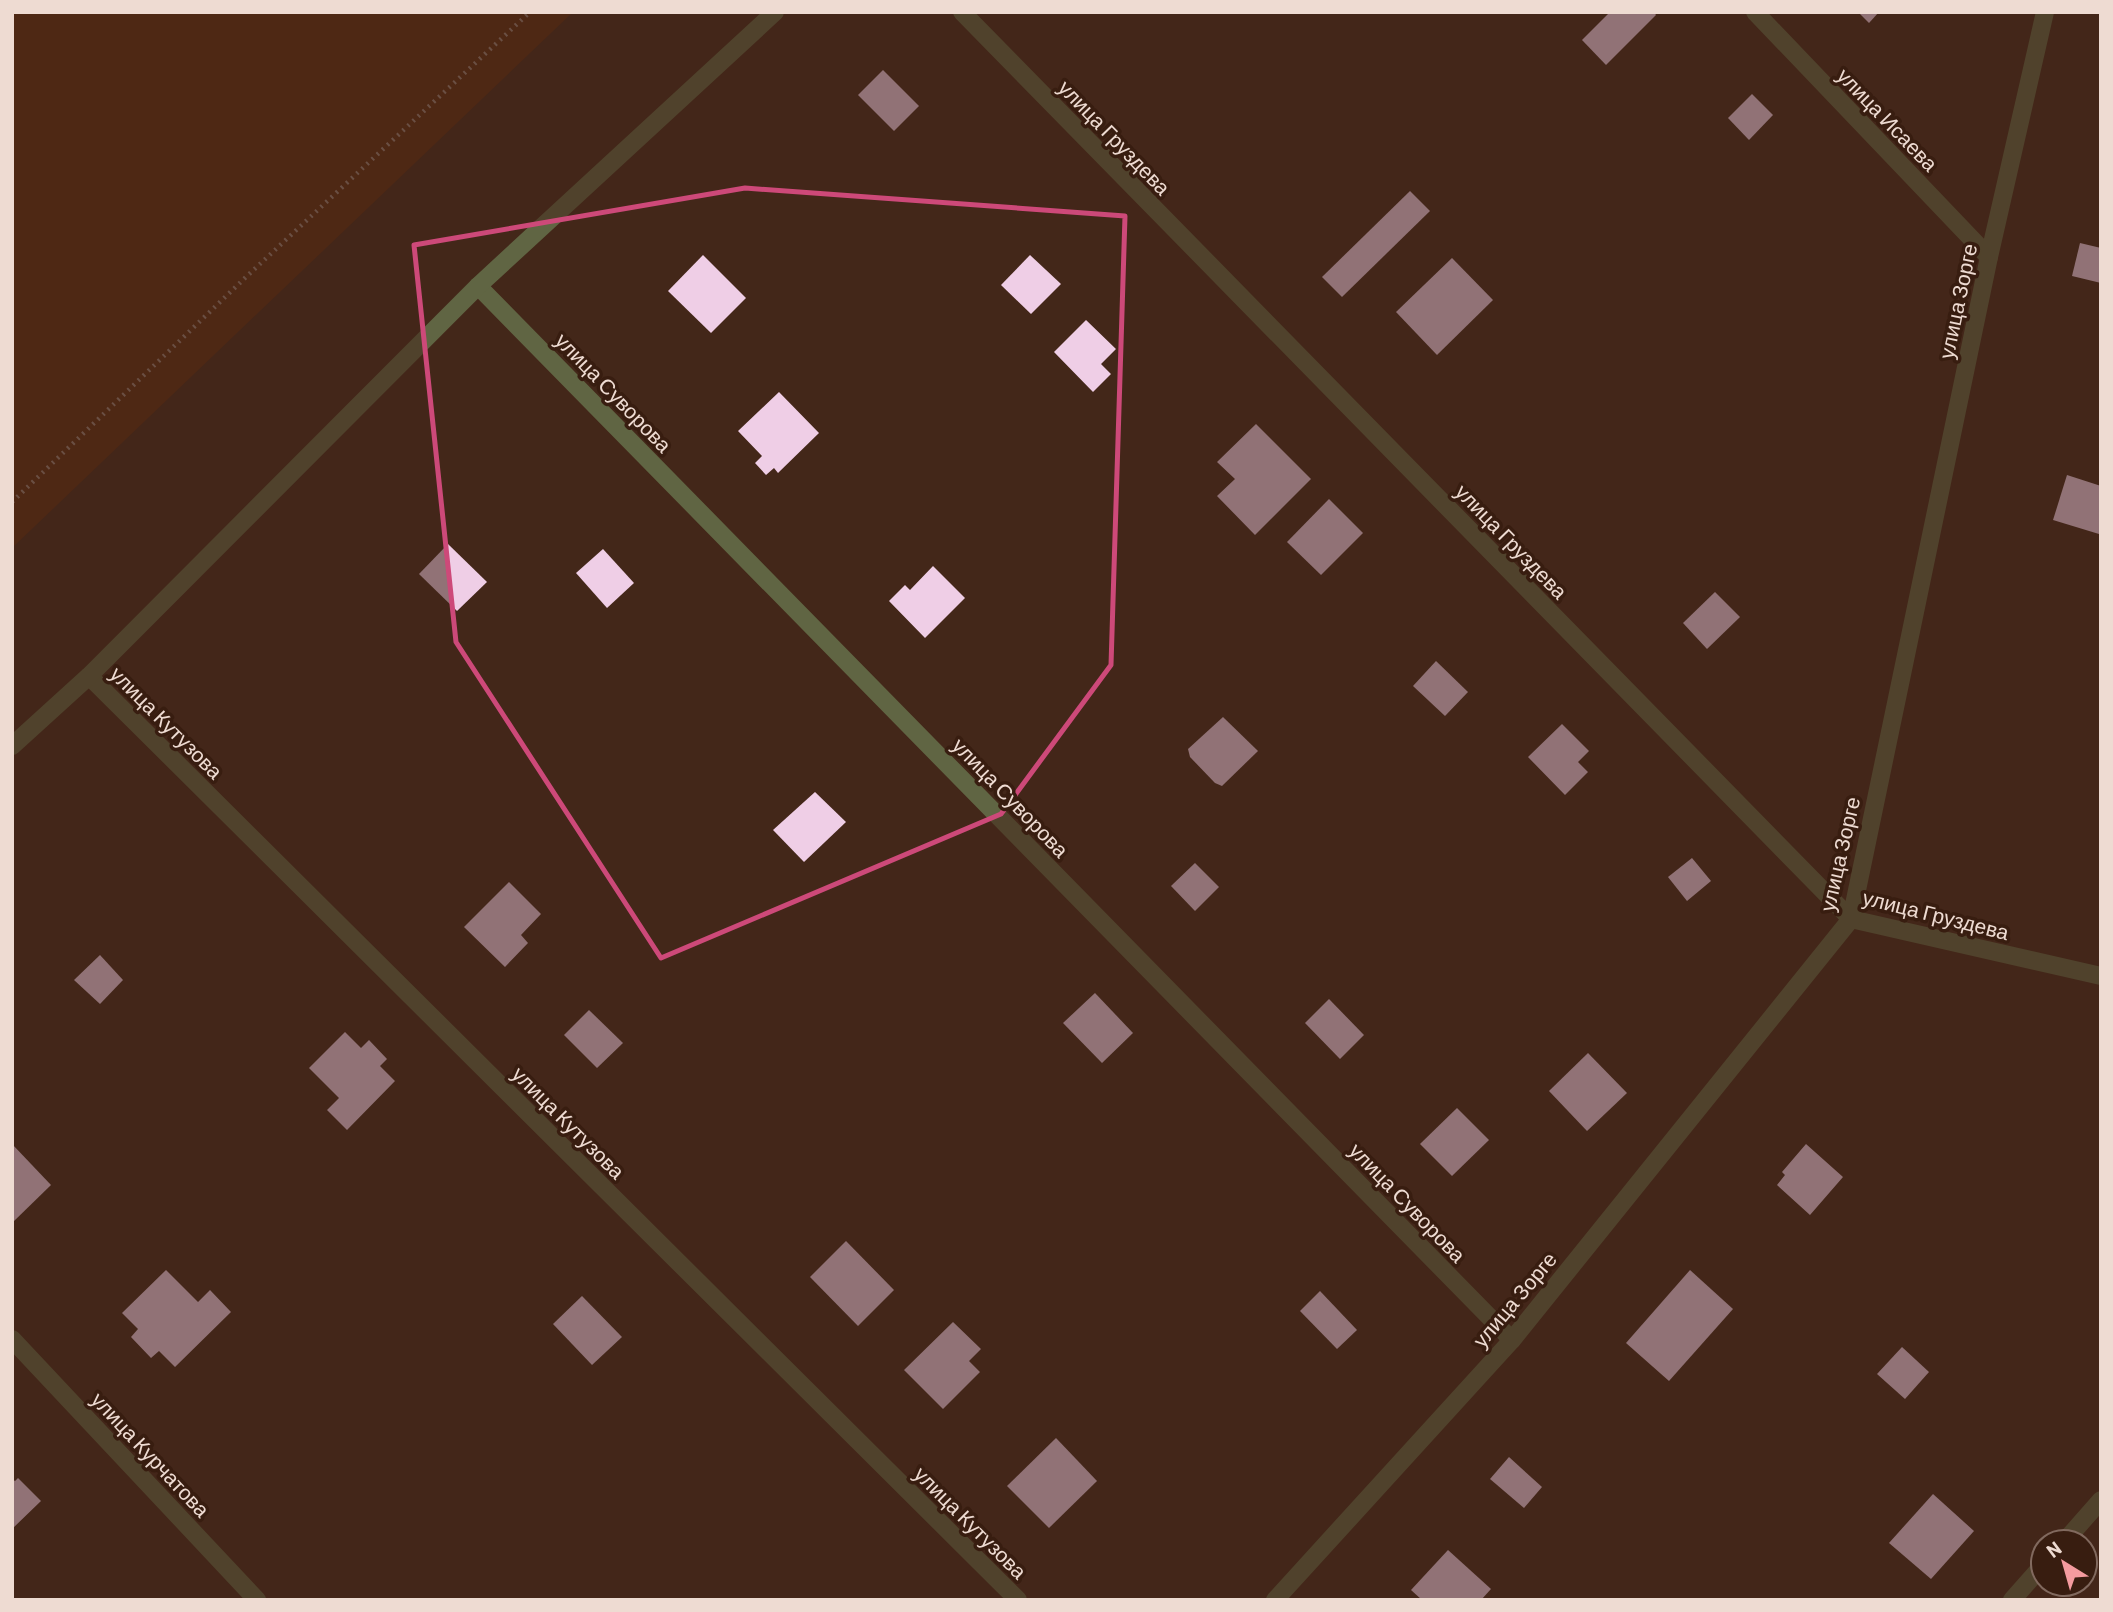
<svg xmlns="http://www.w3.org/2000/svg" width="2113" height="1612" viewBox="0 0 2113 1612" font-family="Barlow,sans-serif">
  <rect width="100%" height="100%" fill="#432719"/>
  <polygon fill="#5c2a0f" points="12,12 573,12 12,548"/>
  <g fill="#efcee6">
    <polygon points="1610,12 1654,12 1656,15 1606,65 1582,40"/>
    <polygon points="1858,12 1879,12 1869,23"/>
    <polygon points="883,70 919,106 894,131 858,95"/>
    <polygon points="1752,94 1773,115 1749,140 1728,118"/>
    <polygon points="1410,191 1430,211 1342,297 1322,277"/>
    <polygon points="2080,243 2101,248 2101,283 2072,276"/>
    <polygon points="703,255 746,298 711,333 668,291"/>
    <polygon points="1030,255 1061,284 1031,314 1001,285"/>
    <polygon points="1452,258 1493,300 1437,355 1396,312"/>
    <polygon points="1086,320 1116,349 1101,364 1111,374 1093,392 1054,352"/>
    <polygon points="779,392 819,433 778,473 774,468 766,475 755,463 762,456 738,431"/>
    <polygon points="1256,424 1311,479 1255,535 1217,496 1235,479 1217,462"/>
    <polygon points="2067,475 2101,486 2101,527 2099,534 2053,520"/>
    <polygon points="1329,499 1363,533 1321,575 1287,542"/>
    <polygon points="448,544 487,582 457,611 419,574"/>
    <polygon points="603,549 634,583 607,608 576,573"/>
    <polygon points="933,566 965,598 925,638 889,601 905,585 910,590"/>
    <polygon points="1715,592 1740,617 1707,649 1683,623"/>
    <polygon points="1436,661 1468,692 1445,716 1413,686"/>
    <polygon points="1223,717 1258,751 1222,786 1215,783 1190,757 1188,749"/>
    <polygon points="1562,724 1589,751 1578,762 1588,772 1565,795 1528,757"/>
    <polygon points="815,792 846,822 804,862 773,830"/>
    <polygon points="1692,858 1711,881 1687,901 1668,877"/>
    <polygon points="1195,863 1219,887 1195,911 1171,886"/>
    <polygon points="509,882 541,914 521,935 528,943 505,967 464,927"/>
    <polygon points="100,955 123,980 100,1004 74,980"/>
    <polygon points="1095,993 1133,1033 1102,1063 1063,1023"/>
    <polygon points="1329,999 1364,1035 1340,1059 1305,1023"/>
    <polygon points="589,1010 623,1043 597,1068 564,1035"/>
    <polygon points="345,1032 361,1048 369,1040 387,1059 380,1066 395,1081 347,1130 327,1110 339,1098 309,1068"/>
    <polygon points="1588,1053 1627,1093 1587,1131 1549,1091"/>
    <polygon points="1457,1108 1489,1140 1452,1176 1420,1144"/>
    <polygon points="12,1144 51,1185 12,1223"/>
    <polygon points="1806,1144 1843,1177 1810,1215 1777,1185 1785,1175 1782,1172"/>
    <polygon points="846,1241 894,1290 858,1326 810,1277"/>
    <polygon points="166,1270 198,1302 210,1290 231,1312 175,1367 159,1351 151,1358 131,1337 138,1329 122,1313"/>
    <polygon points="1690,1270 1733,1309 1669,1381 1626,1343"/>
    <polygon points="1320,1291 1357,1330 1337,1349 1300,1311"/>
    <polygon points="582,1296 622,1337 592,1365 553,1324"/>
    <polygon points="953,1322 981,1349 969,1361 980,1372 943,1409 904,1370"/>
    <polygon points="1902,1347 1929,1372 1905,1399 1877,1374"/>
    <polygon points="1056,1438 1097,1481 1049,1528 1007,1486"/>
    <polygon points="1509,1457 1542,1487 1524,1508 1490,1479"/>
    <polygon points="18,1478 41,1501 12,1529 12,1479 15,1481"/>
    <polygon points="1933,1494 1974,1531 1931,1579 1889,1543"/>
    <polygon points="1448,1550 1491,1589 1481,1600 1422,1600 1411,1590"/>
  </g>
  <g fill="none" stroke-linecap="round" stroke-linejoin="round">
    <polyline stroke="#9a8277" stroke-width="4.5" stroke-dasharray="2 5" stroke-linecap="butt" points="12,502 246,277 530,12"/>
    <g stroke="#606543" stroke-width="18">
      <polyline points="962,12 1851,919 2101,976"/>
      <polyline points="1755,12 1989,257"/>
      <polyline points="478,286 1512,1340"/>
      <polyline points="89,676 1018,1600"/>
      <polyline points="12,746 89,676 478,286 775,12"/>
      <polyline points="12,1339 257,1600"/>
      <polyline points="2064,1542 2101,1500"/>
      <polyline points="1275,1600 1512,1340 1851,919 1989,257 2045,12"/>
      <polyline points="2012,1600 2043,1565"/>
    </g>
  </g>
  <path d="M0 0H2113V1612H0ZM 745,188 L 1125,216 L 1111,665 L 1001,814 L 661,958 L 456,642 L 414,245 Z" fill="#432719" fill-opacity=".55" fill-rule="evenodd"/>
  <path fill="none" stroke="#cd4979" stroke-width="5" stroke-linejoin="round" d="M 745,188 L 1125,216 L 1111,665 L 1001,814 L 661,958 L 456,642 L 414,245 Z"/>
  <g text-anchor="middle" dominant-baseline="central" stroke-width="7" stroke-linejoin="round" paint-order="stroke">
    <g font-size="21" fill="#eedbd2" stroke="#381d10">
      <text transform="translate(1888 119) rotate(46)">улица Исаева</text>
      <text transform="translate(1115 137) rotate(46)">улица Груздева</text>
      <text transform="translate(1957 301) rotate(-78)">улица Зорге</text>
      <text transform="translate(614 392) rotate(46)">улица Суворова</text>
      <text transform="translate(1512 541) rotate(46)">улица Груздева</text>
      <text transform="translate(167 722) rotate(45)">улица Кутузова</text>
      <text transform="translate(1011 797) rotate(46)">улица Суворова</text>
      <text transform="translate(1839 854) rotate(-77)">улица Зорге</text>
      <text transform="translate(1936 914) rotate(14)">улица Груздева</text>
      <text transform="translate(569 1122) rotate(45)">улица Кутузова</text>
      <text transform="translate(1408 1202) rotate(46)">улица Суворова</text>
      <text transform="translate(1514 1299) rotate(-50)">улица Зорге</text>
      <text transform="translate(151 1454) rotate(47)">улица Курчатова</text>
      <text transform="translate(971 1522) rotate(45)">улица Кутузова</text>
    </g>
  </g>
  <rect width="2113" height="1612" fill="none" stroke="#eedbd2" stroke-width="28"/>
  <g transform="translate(2064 1563) rotate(323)"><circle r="33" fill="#381d10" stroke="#81695e" stroke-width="2"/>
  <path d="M0-5L12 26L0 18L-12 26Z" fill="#f49b9f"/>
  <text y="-10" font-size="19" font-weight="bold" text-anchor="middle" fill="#eedbd2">N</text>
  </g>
</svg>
